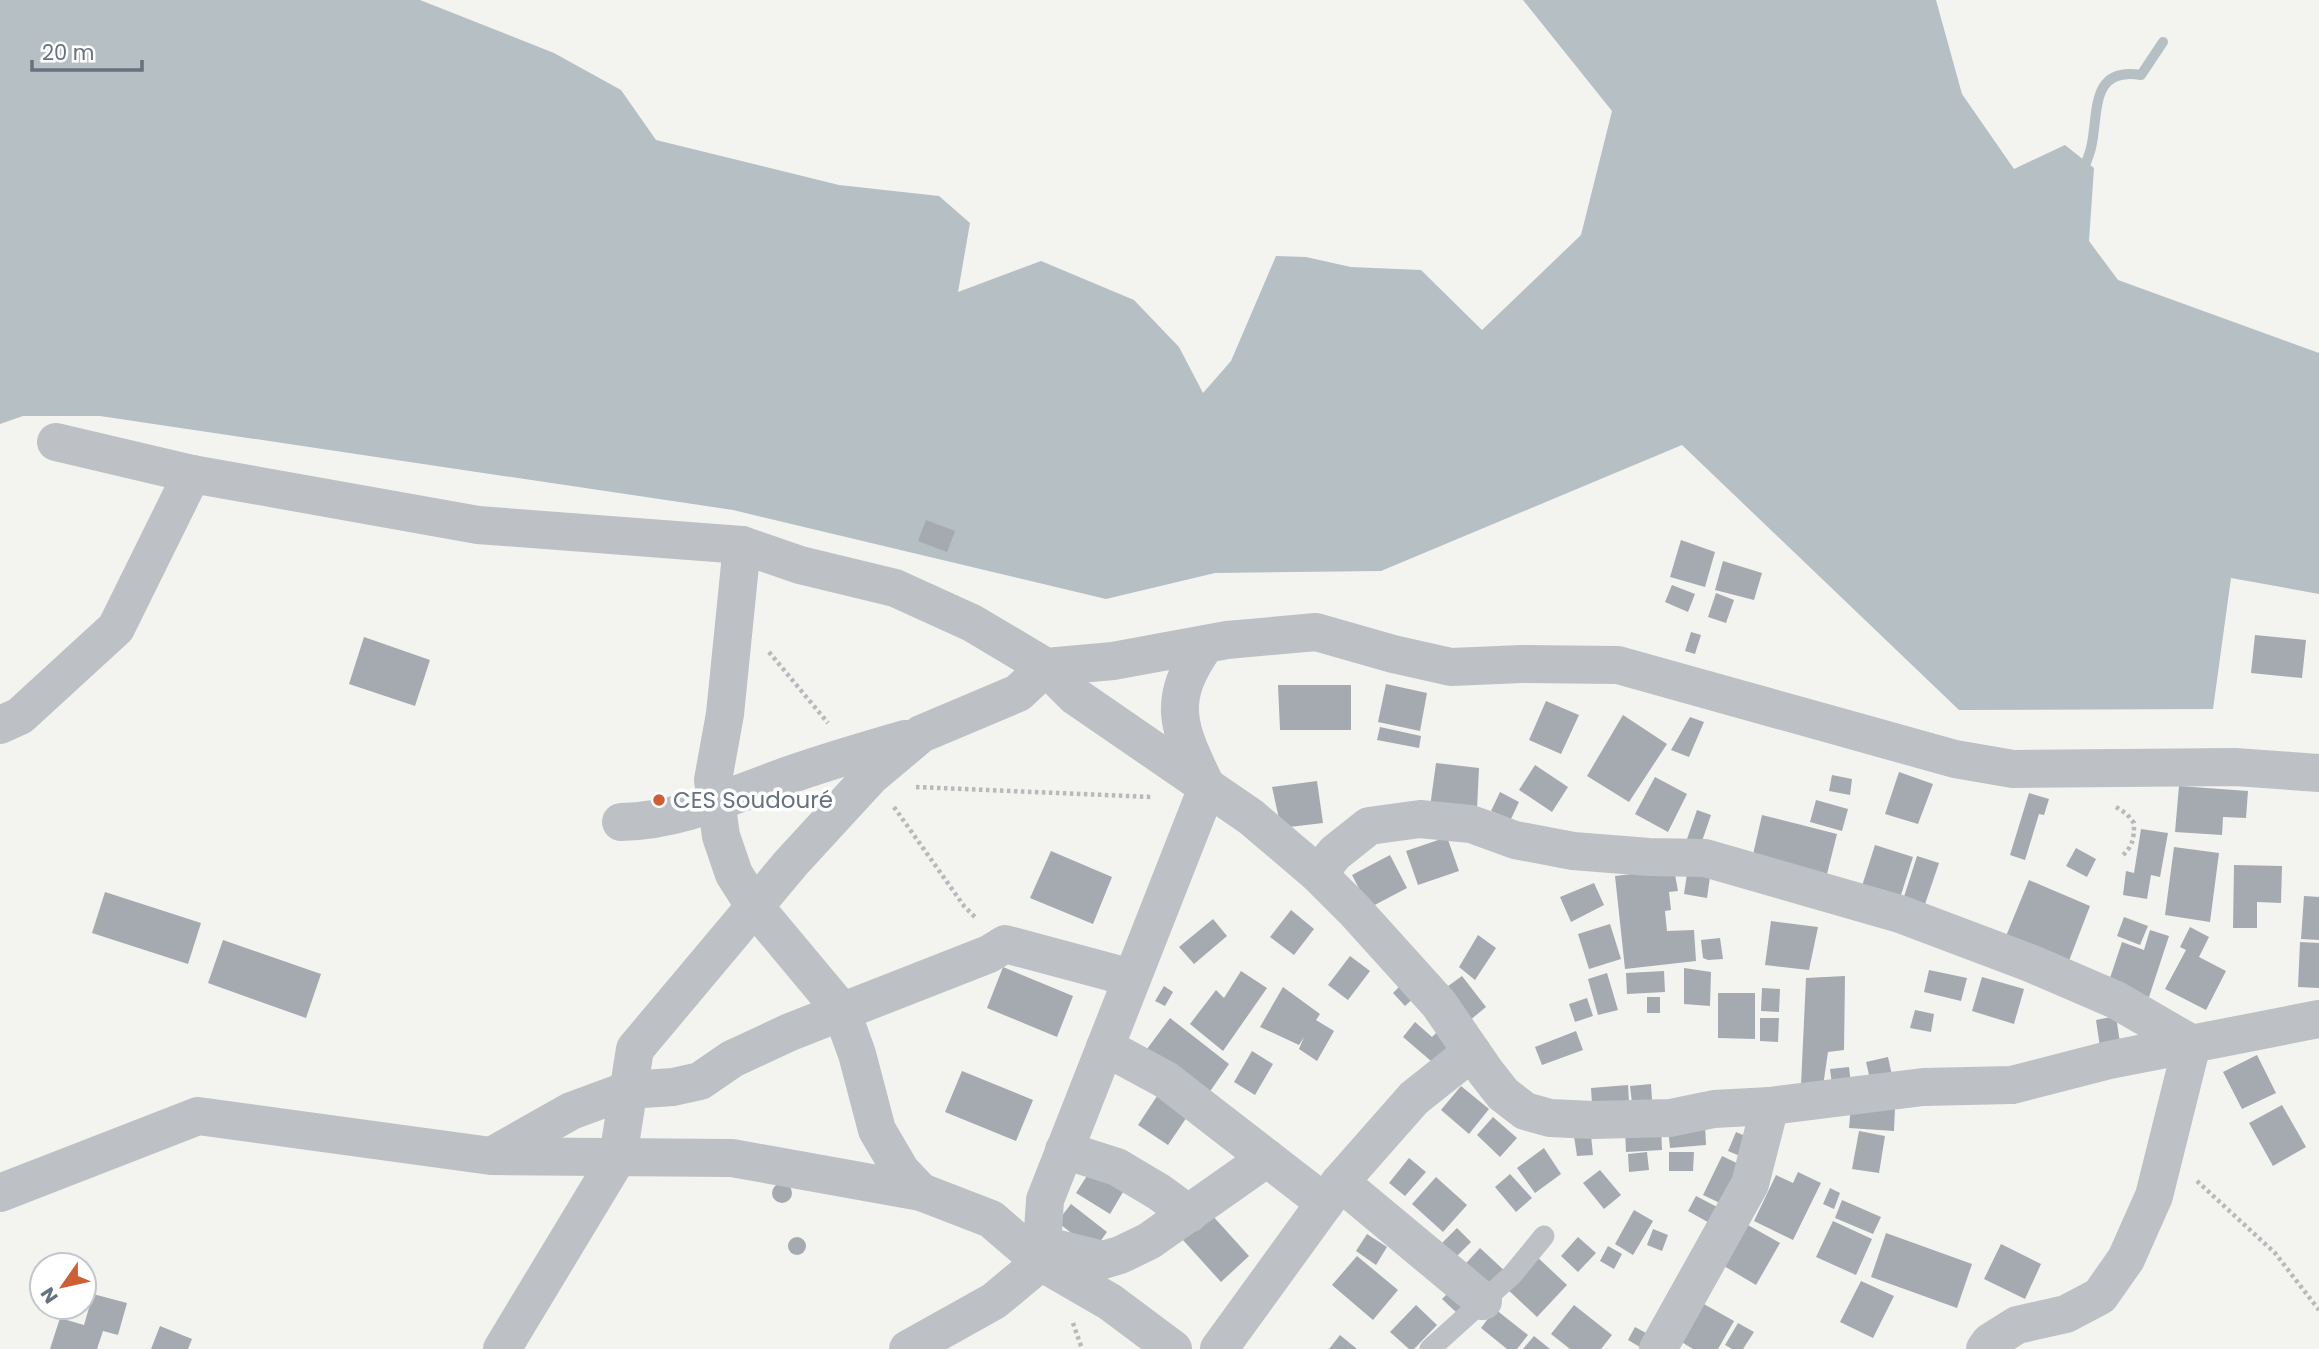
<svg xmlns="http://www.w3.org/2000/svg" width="2319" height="1349" viewBox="0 0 2319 1349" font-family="Poppins,sans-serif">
  <rect width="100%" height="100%" fill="#f3f4f0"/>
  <polygon fill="#b6bfc4" points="0,0 420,0 554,53 621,90 656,140 839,185 939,196 970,223 958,292 1041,261 1134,300 1179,347 1203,393 1231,361 1276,256 1306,257 1351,267 1421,270 1482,330 1581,235 1612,111 1523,0 1936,0 1962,94 2014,169 2065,145 2094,168 2089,241 2118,280 2319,353 2319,594 2231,578 2213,709 1959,710 1682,445 1381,571 1215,573 1106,599 733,510 100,416 23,416 0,424"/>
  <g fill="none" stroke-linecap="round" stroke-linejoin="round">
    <path stroke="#b6bfc4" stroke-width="10" d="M 2082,174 C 2085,165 2089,156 2091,148 C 2099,115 2089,66 2141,75 L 2163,42"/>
  </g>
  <g fill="#a4aab0">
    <polygon points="926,520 955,531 947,552 918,541"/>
    <polygon points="1681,540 1715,552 1705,587 1670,577"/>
    <polygon points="1723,561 1762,573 1754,600 1715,590"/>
    <polygon points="1672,585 1695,594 1688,612 1665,602"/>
    <polygon points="1716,593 1734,600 1726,623 1708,617"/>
    <polygon points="1691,632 1701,635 1695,654 1685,651"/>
    <polygon points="2255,635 2306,640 2302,678 2251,673"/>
    <polygon points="364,637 430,660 415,706 349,684"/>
    <polygon points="1386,684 1427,693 1420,731 1378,722"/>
    <polygon points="1278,685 1351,685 1351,730 1280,730"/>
    <polygon points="1546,701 1579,715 1561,754 1529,740"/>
    <polygon points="1623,715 1667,744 1629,802 1587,776"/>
    <polygon points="1690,717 1704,722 1689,757 1671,750"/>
    <polygon points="1380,727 1421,736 1419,748 1377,740"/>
    <polygon points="1436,763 1479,768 1477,809 1430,807"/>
    <polygon points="1535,765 1568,787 1552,812 1519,790"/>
    <polygon points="1899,772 1933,784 1918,824 1885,814"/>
    <polygon points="1832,775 1852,779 1850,795 1829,791"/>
    <polygon points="1655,777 1687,794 1668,832 1635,814"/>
    <polygon points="1317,781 1323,823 1281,828 1272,787"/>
    <polygon points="2179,786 2248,791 2246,818 2223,817 2222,835 2175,832"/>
    <polygon points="1500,792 1519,802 1511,819 1491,811"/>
    <polygon points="2029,793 2049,799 2044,815 2039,814 2025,860 2010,855"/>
    <polygon points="1816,800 1848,809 1842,831 1810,822"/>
    <polygon points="1697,810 1711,815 1701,844 1687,839"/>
    <polygon points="1762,815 1837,834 1826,878 1752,859"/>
    <polygon points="2141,829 2168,833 2160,877 2151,875 2147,899 2123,895 2126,871 2134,873"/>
    <polygon points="1447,837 1459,871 1418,885 1406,851"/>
    <polygon points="1875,845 1913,857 1900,898 1862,886"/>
    <polygon points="2174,847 2219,853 2210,922 2165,915"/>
    <polygon points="2076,848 2096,859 2087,877 2066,866"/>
    <polygon points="1051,851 1112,877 1093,924 1030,898"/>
    <polygon points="1390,855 1407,888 1369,908 1352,875"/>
    <polygon points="1917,856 1939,863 1923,910 1902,903"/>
    <polygon points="2234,865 2282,866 2281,903 2257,902 2257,928 2233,928"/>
    <polygon points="1674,869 1678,891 1669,892 1671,910 1665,911 1667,931 1694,930 1696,961 1625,969 1615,876"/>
    <polygon points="1687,874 1710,877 1707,898 1684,894"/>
    <polygon points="2029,880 2090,906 2067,966 2004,941"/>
    <polygon points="1594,883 1604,905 1571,922 1560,897"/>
    <polygon points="105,892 201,923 188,964 92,933"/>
    <polygon points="2304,896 2319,897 2319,940 2301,939"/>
    <polygon points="1291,910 1314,929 1294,955 1270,937"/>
    <polygon points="2124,917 2148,926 2140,945 2117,936"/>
    <polygon points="1213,919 1227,936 1194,964 1179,947"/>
    <polygon points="1771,921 1818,927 1809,970 1765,965"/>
    <polygon points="1610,924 1621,959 1589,969 1578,934"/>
    <polygon points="2190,927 2209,937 2199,957 2226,971 2206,1010 2165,989 2186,950 2180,947"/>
    <polygon points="2150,930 2169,936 2149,997 2108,984 2122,942 2144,950"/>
    <polygon points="1478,935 1496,948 1475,980 1459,967"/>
    <polygon points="1720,938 1723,959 1708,960 1703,958 1701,940"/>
    <polygon points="223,940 321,974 306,1018 208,983"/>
    <polygon points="2300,942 2319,943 2319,988 2298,987"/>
    <polygon points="1350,956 1370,971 1348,1000 1328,985"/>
    <polygon points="1003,967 1073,996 1057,1037 987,1008"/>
    <polygon points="1684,968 1711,972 1710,1006 1684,1004"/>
    <polygon points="1929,970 1967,978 1961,1001 1924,992"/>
    <polygon points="1241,971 1267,988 1223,1051 1190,1024 1216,990 1224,998"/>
    <polygon points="1664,971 1665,992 1627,994 1626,973"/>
    <polygon points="1607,973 1618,1010 1598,1015 1588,979"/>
    <polygon points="1462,976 1486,1007 1469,1021 1444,989"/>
    <polygon points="1845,976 1844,1050 1828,1052 1823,1086 1801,1085 1806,978"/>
    <polygon points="1982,977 2024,989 2014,1024 1972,1011"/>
    <polygon points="1403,983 1416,996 1405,1006 1393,993"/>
    <polygon points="1164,986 1173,992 1165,1006 1155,1001"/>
    <polygon points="1283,987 1320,1014 1316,1020 1334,1031 1317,1061 1299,1049 1304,1037 1299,1045 1260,1027"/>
    <polygon points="1762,988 1780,989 1779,1012 1761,1011"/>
    <polygon points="1718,993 1755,993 1755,1039 1718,1038"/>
    <rect x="1647" y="997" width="13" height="16"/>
    <polygon points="1587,998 1593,1016 1575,1022 1569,1004"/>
    <polygon points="1915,1010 1934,1014 1931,1032 1910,1028"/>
    <polygon points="2116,1016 2120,1043 2100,1047 2096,1020"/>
    <polygon points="1170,1018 1229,1064 1204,1100 1144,1053"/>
    <polygon points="1760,1018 1779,1018 1778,1042 1760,1041"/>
    <polygon points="1415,1022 1432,1037 1436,1033 1454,1048 1438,1067 1403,1037"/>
    <polygon points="1576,1031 1583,1050 1542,1065 1535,1047"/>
    <polygon points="1252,1051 1273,1064 1255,1095 1234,1082"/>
    <polygon points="2257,1055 2276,1093 2242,1109 2223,1072"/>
    <polygon points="1888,1057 1892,1075 1870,1079 1866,1062"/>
    <polygon points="1849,1067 1851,1084 1832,1085 1830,1069"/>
    <polygon points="962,1071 1033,1100 1016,1141 945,1112"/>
    <polygon points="1651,1084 1652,1100 1632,1103 1630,1086"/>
    <polygon points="1628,1085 1629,1102 1592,1104 1591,1088"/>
    <polygon points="1461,1086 1489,1109 1469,1134 1441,1110"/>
    <polygon points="1163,1087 1193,1108 1168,1145 1138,1125"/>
    <polygon points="1851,1105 1895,1108 1894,1131 1849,1128"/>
    <polygon points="2282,1105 2306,1147 2273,1166 2249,1123"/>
    <polygon points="1493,1117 1517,1138 1500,1157 1477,1135"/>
    <polygon points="1705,1124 1706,1145 1670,1148 1668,1127"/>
    <polygon points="1661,1128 1662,1150 1626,1152 1625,1129"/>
    <polygon points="1859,1131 1885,1136 1879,1173 1852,1169"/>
    <polygon points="1736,1132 1755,1140 1747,1159 1728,1151"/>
    <polygon points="1591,1135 1593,1155 1577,1156 1574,1136"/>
    <polygon points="1544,1148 1561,1174 1535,1193 1517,1168"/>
    <polygon points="1647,1152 1649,1170 1629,1172 1628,1154"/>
    <polygon points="1669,1152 1694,1152 1693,1171 1669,1171"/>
    <polygon points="1722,1156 1741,1165 1722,1204 1703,1195"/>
    <polygon points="1409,1158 1426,1172 1405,1196 1389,1183"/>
    <polygon points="1600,1170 1621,1195 1604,1209 1583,1183"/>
    <polygon points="1090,1171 1123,1192 1110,1214 1076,1193"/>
    <polygon points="1798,1172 1821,1183 1793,1240 1754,1221 1776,1175 1793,1183"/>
    <polygon points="1510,1174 1532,1198 1516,1212 1495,1187"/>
    <polygon points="1436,1177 1467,1205 1443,1232 1412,1204"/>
    <circle cx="782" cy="1193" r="10"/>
    <polygon points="1830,1188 1840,1193 1834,1209 1823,1204"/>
    <polygon points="1696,1196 1721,1209 1713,1225 1688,1211"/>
    <polygon points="1842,1200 1881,1217 1873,1234 1835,1218"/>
    <polygon points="1071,1204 1107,1232 1094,1250 1057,1222"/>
    <polygon points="1634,1210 1653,1221 1633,1255 1615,1244"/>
    <polygon points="1211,1214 1249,1256 1221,1282 1182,1239"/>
    <polygon points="1833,1221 1872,1239 1856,1275 1816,1257"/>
    <polygon points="1748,1225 1780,1243 1756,1285 1724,1266"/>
    <polygon points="1457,1228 1471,1242 1452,1261 1438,1247"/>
    <polygon points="1653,1229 1668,1235 1662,1251 1647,1245"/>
    <polygon points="1886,1233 1972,1264 1957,1308 1871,1277"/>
    <polygon points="1367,1234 1387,1247 1376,1265 1356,1251"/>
    <circle cx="797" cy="1246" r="9"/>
    <polygon points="1578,1237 1596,1253 1578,1272 1561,1256"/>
    <polygon points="2001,1244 2041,1264 2025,1299 1984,1279"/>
    <polygon points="1608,1246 1622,1254 1614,1269 1600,1261"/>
    <polygon points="1480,1248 1507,1273 1485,1298 1457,1273"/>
    <polygon points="1535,1255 1567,1285 1537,1317 1505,1287"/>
    <polygon points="1357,1256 1398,1290 1373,1320 1332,1285"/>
    <polygon points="1861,1281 1894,1296 1873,1338 1840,1322"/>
    <polygon points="1454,1287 1470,1302 1458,1314 1442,1299"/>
    <polygon points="93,1294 127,1303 118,1335 103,1331 97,1349 50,1349 60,1318 84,1325"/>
    <polygon points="1702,1303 1734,1321 1718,1349 1693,1349 1680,1341"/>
    <polygon points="1416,1305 1437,1325 1414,1349 1409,1349 1390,1332"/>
    <polygon points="1574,1305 1612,1335 1601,1349 1570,1349 1551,1334"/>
    <polygon points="1495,1309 1528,1335 1517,1349 1507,1349 1481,1328"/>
    <polygon points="1738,1323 1754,1332 1743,1349 1732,1349 1725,1345"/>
    <polygon points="160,1326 192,1339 188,1349 151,1349"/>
    <polygon points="1635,1327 1648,1334 1640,1347 1628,1340"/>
    <polygon points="1340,1335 1357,1349 1329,1349"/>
    <polygon points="1534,1336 1550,1349 1523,1349"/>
  </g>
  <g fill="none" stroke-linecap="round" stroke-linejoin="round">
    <g stroke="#b7b9bc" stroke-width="4.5" stroke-dasharray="3.5 3.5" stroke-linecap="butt">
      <polyline points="769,652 828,723"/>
      <polyline points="916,787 1152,797"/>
      <polyline points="894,807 964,906 976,918"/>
      <path d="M 2116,807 L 2127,814 L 2134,823 C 2134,839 2133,846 2121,857"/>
      <polyline points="2197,1181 2275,1253 2319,1310"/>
      <polyline points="1073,1323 1082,1349"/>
    </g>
    <polyline stroke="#bdc0c4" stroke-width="21" points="1430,1349 1512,1275 1544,1236"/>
    <g stroke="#bdc0c4" stroke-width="38">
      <polyline points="56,442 192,474 478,525 742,545 800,565 895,588 972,623 1046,667 1113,661 1227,640 1316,632 1393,654 1451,667 1522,664 1618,665 1955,759 2013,769 2235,767 2319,773"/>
      <polyline points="742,545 725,714 713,780 721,836 734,874 755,907 841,1010 857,1054 877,1130 901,1171 921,1192"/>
      <polyline points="0,725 20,716 116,628 192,474"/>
      <path d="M 621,822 C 683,821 734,794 792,774 C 829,761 867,750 905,739"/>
      <polyline points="1318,874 1335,853 1369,826 1420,819 1471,824 1515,840 1573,851 1649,857 1705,858 1900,914 2030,963 2116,1000 2192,1044 2154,1196 2126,1259 2100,1296 2066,1314 2017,1325 1990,1342 1985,1349"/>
      <polyline points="1105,1047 1166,1080 1325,1203"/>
      <polyline points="1064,1150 1117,1167 1159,1192 1189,1214"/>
      <polyline points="495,1154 571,1111 628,1090 673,1087 700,1081 732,1059 790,1032 989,954 1005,944 1132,978"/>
      <polyline points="1340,1182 1483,1301"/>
      <polyline points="0,1193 198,1116 491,1156 732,1158 921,1192 991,1219 1041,1262 1110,1302 1173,1349"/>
      <polyline points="1042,1245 1103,1260 1120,1255 1149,1241 1267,1158"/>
      <polyline points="502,1349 618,1157 635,1049 791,863 871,776 921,734 1018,693 1046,667 1075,696 1251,817 1318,874 1355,911 1439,1004 1485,1071 1503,1094 1525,1111 1550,1118 1593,1120 1670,1118 1714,1109 1770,1106 1923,1087 2012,1085 2109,1060 2319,1019"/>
      <path d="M 908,1349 L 994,1301 L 1041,1262 L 1045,1200 L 1207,788 C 1179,729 1164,702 1206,644"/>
      <polyline points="1219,1349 1340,1182 1414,1098 1472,1052"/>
      <polyline points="1658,1349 1750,1184 1770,1106"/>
    </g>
  </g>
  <circle fill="#cf5d35" stroke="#fff" stroke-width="2.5" cx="659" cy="800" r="7"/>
  <g text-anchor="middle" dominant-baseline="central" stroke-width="7" stroke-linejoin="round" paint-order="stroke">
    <g font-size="23" fill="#66727e" stroke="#fff" text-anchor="start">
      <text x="673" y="800">CES Soudouré</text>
    </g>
  </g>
  <g transform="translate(63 1286) rotate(236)"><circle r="33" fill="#ffffff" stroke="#c2c7cb" stroke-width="2"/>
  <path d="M0-5L12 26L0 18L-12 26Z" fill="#cf5d35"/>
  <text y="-10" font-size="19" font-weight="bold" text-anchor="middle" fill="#66727e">N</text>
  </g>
  <path d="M32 60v10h110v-10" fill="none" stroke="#66727e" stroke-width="3.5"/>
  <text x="42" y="60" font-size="21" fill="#66727e" stroke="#ffffff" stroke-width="5" paint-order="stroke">20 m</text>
</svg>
